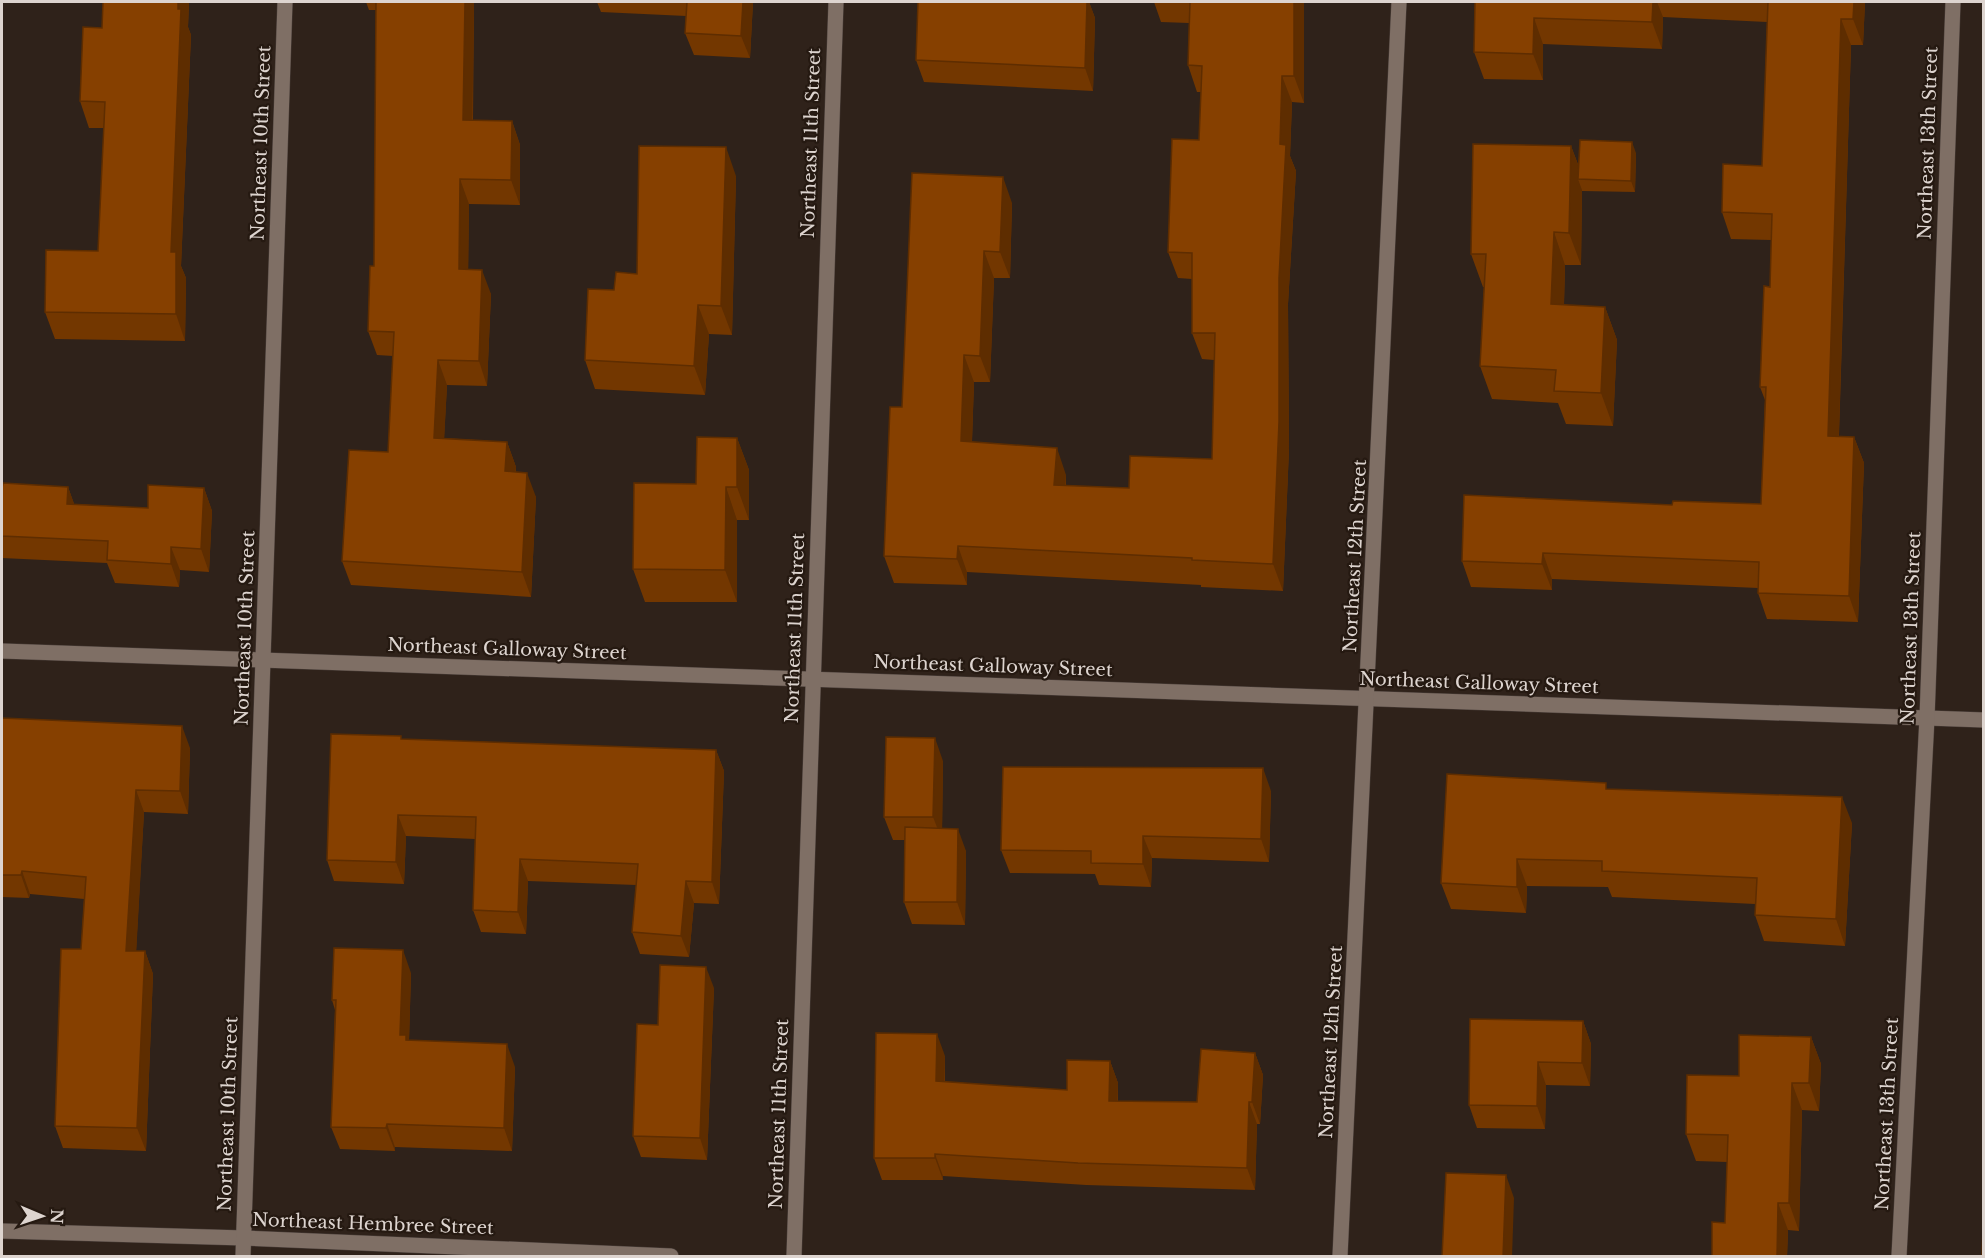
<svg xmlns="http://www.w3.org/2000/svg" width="1985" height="1258" viewBox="0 0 1985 1258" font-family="'Libre Baskerville',serif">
  <rect width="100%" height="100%" fill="#2f221a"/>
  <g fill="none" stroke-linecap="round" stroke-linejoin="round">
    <g stroke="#4a3f3a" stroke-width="16">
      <g id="minor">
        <polyline points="2,651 1984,720"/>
        <polyline points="2,1231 244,1238 671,1256"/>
        <polyline points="243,1256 285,2"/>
        <polyline points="794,1256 836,2"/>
        <polyline points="1340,1256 1399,2"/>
        <polyline points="1899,1256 1927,718 1953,2"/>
      </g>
    </g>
    <use href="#minor" stroke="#7f6f65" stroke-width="15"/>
  </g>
  <g fill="#733700">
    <polygon points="189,2 188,27 191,35 181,266 186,278 185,341 55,339 45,312 98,251 104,128 89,128 80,101 102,28"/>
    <polygon points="366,2 474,2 473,120 512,121 520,145 520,205 469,204 468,269 491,294 487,386 447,385 444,438 507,442 516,467 516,472 536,497 531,597 351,585 342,561 388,452 393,356 377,355 368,331 374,266 376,10 369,10"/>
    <polygon points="597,2 753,2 750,58 694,55 685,33 686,16 601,12"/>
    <polygon points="918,2 1089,2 1095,18 1093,91 924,82 916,60"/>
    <polygon points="1154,2 1304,2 1304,103 1292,102 1290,156 1296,171 1288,304 1289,449 1283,591 1201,587 1201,585 967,572 967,585 894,583 884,556 902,407 912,173 1012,203 1010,278 994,278 990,382 974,382 972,442 1066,475 1066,486 1129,488 1212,459 1214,360 1202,359 1192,333 1192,279 1178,278 1168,252 1199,140 1201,92 1197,92 1188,65 1189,23 1161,22"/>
    <polygon points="1475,2 1865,2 1863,45 1851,45 1839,436 1854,437 1864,463 1858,622 1767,619 1758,593 1758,588 1552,579 1552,590 1471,587 1462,561 1672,505 1761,504 1765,400 1760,387 1770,287 1771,240 1731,239 1722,212 1762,166 1767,22 1663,17 1662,49 1543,44 1543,80 1484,79 1474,52"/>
    <polygon points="1571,146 1579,167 1636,153 1635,192 1582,191 1581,265 1565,265 1564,305 1605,307 1617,340 1613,426 1566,424 1558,403 1492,399 1480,366 1484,287 1483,287 1471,254"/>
    <polygon points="736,176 732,335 709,334 705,395 595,389 585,360 614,290 637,274"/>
    <polygon points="737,438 749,470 749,520 737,520 737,602 645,602 633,569 696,484"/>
    <polygon points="68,487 74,504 148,508 204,488 212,511 209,572 180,570 179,587 115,583 107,563 2,558 2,488"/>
    <polygon points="2,718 190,748 188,814 144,812 136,951 145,951 153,974 146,1151 63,1148 55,1126 81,949 84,899 30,894 29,898 2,897"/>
    <polygon points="402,739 716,750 724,771 719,904 694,903 689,957 640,954 632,932 636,885 528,881 526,934 481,932 473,910 475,839 406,836 404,884 334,881 327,860"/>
    <polygon points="943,761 942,828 966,851 965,925 912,924 904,902 905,840 893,840 884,817"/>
    <polygon points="1608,789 1852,823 1845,946 1764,941 1755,915 1755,904 1612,897 1608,887 1527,886 1526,913 1451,909 1441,883"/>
    <polygon points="1271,791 1269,862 1152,858 1151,887 1099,885 1095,874 1010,873 1001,850"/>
    <polygon points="411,973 409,1040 515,1067 512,1151 395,1147 395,1151 340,1149 331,1127 335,1010 332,1000"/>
    <polygon points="714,988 707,1160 641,1157 633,1136 658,1025"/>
    <polygon points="1583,1021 1591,1044 1590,1086 1546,1085 1545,1129 1477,1128 1469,1105"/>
    <polygon points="1811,1037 1821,1064 1819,1111 1802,1110 1799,1231 1788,1230 1787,1257 1712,1257 1725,1223 1727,1162 1696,1161 1686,1134 1739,1076"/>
    <polygon points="1255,1053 1263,1075 1260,1124 1257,1124 1255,1190 1086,1185 943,1176 943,1180 882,1180 874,1158 945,1056 945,1082 1067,1090 1110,1061 1118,1083 1118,1102 1197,1102"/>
  </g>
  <g fill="#5e2d00">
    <polygon points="178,2 189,2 188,27 191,35 181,266 186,278 185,341 176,314 171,252"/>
    <polygon points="465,2 474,2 472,144 463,120"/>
    <polygon points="743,2 753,2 750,58 741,36"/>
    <polygon points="1087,2 1089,2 1095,18 1093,91 1085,68"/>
    <polygon points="1294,2 1304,2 1304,103 1294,76"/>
    <polygon points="1653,2 1657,2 1663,17 1662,49 1652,22"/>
    <polygon points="1854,2 1865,2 1863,45 1853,19"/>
    <polygon points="1534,18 1543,44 1543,80 1533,54"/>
    <polygon points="1841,19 1851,45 1838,462 1828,436"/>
    <polygon points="1282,76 1292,102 1290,156 1296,171 1288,304 1289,449 1283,591 1273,564 1280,144"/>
    <polygon points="512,121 520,145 520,205 511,180"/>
    <polygon points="1632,142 1636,153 1635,192 1631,181"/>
    <polygon points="1571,146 1583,178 1578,179 1582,190 1581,265 1569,233"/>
    <polygon points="726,147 736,176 732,335 721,306"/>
    <polygon points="1003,177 1012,203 1010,278 1000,252"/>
    <polygon points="460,179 469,204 468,293 459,269"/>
    <polygon points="1554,232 1565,265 1563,337 1551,304"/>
    <polygon points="984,251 994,278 990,382 980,356"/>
    <polygon points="482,270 491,294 487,386 479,361"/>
    <polygon points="698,305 709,334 705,395 694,366"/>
    <polygon points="1605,307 1617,340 1613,426 1601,393"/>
    <polygon points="964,355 974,382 971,468 961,441"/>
    <polygon points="438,360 447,385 443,462 434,438"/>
    <polygon points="1854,437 1864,463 1858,622 1849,596"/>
    <polygon points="737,438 749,470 749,520 737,487"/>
    <polygon points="507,442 516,467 514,496 505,471"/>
    <polygon points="1057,448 1066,475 1064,512 1054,485"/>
    <polygon points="527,473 536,497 531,597 522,572"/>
    <polygon points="68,487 76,509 67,504"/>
    <polygon points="726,487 737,520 737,602 725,570"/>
    <polygon points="204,488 212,511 209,572 201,549"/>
    <polygon points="958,546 967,572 967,585 957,559"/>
    <polygon points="171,547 180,570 179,587 171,564"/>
    <polygon points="1543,553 1552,579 1552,590 1542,564"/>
    <polygon points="182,726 190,748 188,814 180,791"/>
    <polygon points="935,738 943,761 942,840 933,817"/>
    <polygon points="716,750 724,771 719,904 712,882"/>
    <polygon points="1263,768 1271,791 1269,862 1261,839"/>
    <polygon points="136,790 144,812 135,974 126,951"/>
    <polygon points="1842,797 1852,823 1845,946 1836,919"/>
    <polygon points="398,815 406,836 404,884 396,862"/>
    <polygon points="958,829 966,851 965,925 957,902"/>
    <polygon points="1143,836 1152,858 1151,887 1143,864"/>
    <polygon points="520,859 528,881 526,934 518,912"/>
    <polygon points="1517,859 1527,886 1526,913 1517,887"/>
    <polygon points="22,871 30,894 29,898 21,875"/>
    <polygon points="686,881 694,903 689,957 681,936"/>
    <polygon points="403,950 411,973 409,1042 400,1035"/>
    <polygon points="145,951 153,974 146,1151 137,1128"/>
    <polygon points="706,967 714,988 707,1160 700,1138"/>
    <polygon points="1583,1021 1591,1044 1590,1086 1582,1063"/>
    <polygon points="937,1034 945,1056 944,1103 936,1081"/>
    <polygon points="1811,1037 1821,1064 1819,1111 1809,1083"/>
    <polygon points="507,1044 515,1067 512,1151 504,1128"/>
    <polygon points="1255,1053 1263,1075 1260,1124 1252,1102"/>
    <polygon points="1110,1061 1118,1083 1117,1123 1109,1101"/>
    <polygon points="1538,1062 1546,1085 1545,1129 1537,1106"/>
    <polygon points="1792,1083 1802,1110 1799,1231 1789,1203"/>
    <polygon points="1249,1102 1257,1124 1255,1190 1247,1168"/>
    <polygon points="387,1124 395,1147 395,1151 386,1128"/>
    <polygon points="935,1154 943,1176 943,1180 935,1158"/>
    <polygon points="1506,1175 1514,1198 1512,1257 1503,1257"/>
    <polygon points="1778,1203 1788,1230 1787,1257 1777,1257"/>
  </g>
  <g fill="#864000" stroke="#5e2d00" stroke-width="1.5">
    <polygon points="103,2 178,2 178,9 181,9 171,252 176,252 176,314 45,312 46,250 98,251 105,102 80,101 83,27 102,28"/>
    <polygon points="376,2 465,2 463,120 512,121 511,180 460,179 459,269 482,270 479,361 438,360 434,438 507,442 505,471 527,473 522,572 342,561 349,450 388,452 394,332 368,331 370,266 374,266"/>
    <polygon points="687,2 743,2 741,36 685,33"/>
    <polygon points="918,2 1087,2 1085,68 916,60"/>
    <polygon points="1190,2 1294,2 1294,76 1282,76 1280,144 1286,145 1279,278 1279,422 1273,564 1192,560 1192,558 958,546 957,559 884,556 890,407 902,407 912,173 1003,177 1000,252 984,251 980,356 964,355 961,441 1057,448 1054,485 1129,488 1130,456 1212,459 1215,333 1192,333 1192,253 1168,252 1172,139 1199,140 1202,66 1188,65"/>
    <polygon points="1475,2 1653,2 1652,22 1534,18 1533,54 1474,52"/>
    <polygon points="1768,2 1854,2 1853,19 1841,19 1828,436 1854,437 1849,596 1758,593 1759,562 1543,553 1542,564 1462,561 1464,495 1672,505 1673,501 1761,504 1766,387 1760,387 1764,286 1770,287 1772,214 1722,212 1723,164 1762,166"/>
    <polygon points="1580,140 1632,142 1631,181 1578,179"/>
    <polygon points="1473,144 1571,146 1569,233 1554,232 1551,304 1605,307 1601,393 1554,391 1556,370 1480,366 1486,254 1471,254"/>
    <polygon points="639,146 726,147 721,306 698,305 694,366 585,360 588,289 614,290 616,272 637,274"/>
    <polygon points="697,437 737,438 737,487 726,487 725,570 633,569 634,483 696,484"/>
    <polygon points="3,483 68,487 67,504 148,508 148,485 204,488 201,549 171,547 171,564 107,560 108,541 2,536 2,488"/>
    <polygon points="2,718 182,726 180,791 136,790 126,951 145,951 137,1128 55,1126 61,949 81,949 86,877 22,871 21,875 2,875"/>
    <polygon points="331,734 401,736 401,739 716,750 712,882 686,881 681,936 632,932 638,864 520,859 518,912 473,910 476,817 398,815 396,862 327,860"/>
    <polygon points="886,737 935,738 933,817 884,817"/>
    <polygon points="1003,767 1263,768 1261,839 1143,836 1143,864 1091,863 1091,851 1001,850"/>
    <polygon points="1447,774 1606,783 1606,789 1842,797 1836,919 1755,915 1757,878 1602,871 1602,861 1517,859 1517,887 1441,883"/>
    <polygon points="905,827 958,829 957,902 904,902"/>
    <polygon points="334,948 403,950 400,1035 406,1035 406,1040 507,1044 504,1128 387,1124 386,1128 331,1127 336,1000 332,1000"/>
    <polygon points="660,965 706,967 700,1138 633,1136 637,1024 658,1025"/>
    <polygon points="1470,1019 1583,1021 1582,1063 1538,1062 1537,1106 1469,1105"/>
    <polygon points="876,1033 937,1034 936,1081 1067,1090 1067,1060 1110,1061 1109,1101 1197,1102 1201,1049 1255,1053 1252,1102 1249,1102 1247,1168 1078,1163 935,1154 935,1158 874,1158"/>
    <polygon points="1739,1035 1811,1037 1809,1083 1792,1083 1789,1203 1778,1203 1777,1257 1712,1257 1712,1222 1725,1223 1728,1135 1686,1134 1687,1075 1739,1076"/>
    <polygon points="1446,1173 1506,1175 1503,1257 1442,1257"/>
    <polygon points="1983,1228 1983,1257 1982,1257"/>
  </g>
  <g text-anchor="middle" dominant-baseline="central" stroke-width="4.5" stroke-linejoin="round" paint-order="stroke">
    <g font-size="18" fill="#ddd4cf" stroke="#251911">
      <text transform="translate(261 143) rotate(-88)">Northeast 10th Street</text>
      <text transform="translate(811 143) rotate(-88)">Northeast 11th Street</text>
      <text transform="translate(1928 143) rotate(-88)">Northeast 13th Street</text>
      <text transform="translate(1355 556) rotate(-87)">Northeast 12th Street</text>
      <text transform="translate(245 628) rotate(-88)">Northeast 10th Street</text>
      <text transform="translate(795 628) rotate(-88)">Northeast 11th Street</text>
      <text transform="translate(1911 628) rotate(-88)">Northeast 13th Street</text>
      <text transform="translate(507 649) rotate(2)">Northeast Galloway Street</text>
      <text transform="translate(993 666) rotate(2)">Northeast Galloway Street</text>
      <text transform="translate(1479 683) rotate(2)">Northeast Galloway Street</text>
      <text transform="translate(1331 1042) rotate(-87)">Northeast 12th Street</text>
      <text transform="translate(228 1114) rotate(-88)">Northeast 10th Street</text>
      <text transform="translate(779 1114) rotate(-88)">Northeast 11th Street</text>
      <text transform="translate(1887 1114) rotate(-87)">Northeast 13th Street</text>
      <text transform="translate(373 1224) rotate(2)">Northeast Hembree Street</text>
    </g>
  </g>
  <rect width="1985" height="1258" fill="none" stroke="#ddd4cf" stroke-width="6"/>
  <g transform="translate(42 1216) rotate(92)" stroke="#251911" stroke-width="4.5" paint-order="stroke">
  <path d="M0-4.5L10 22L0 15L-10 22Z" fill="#ddd4cf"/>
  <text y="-9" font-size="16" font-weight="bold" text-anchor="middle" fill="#ddd4cf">N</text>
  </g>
</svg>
